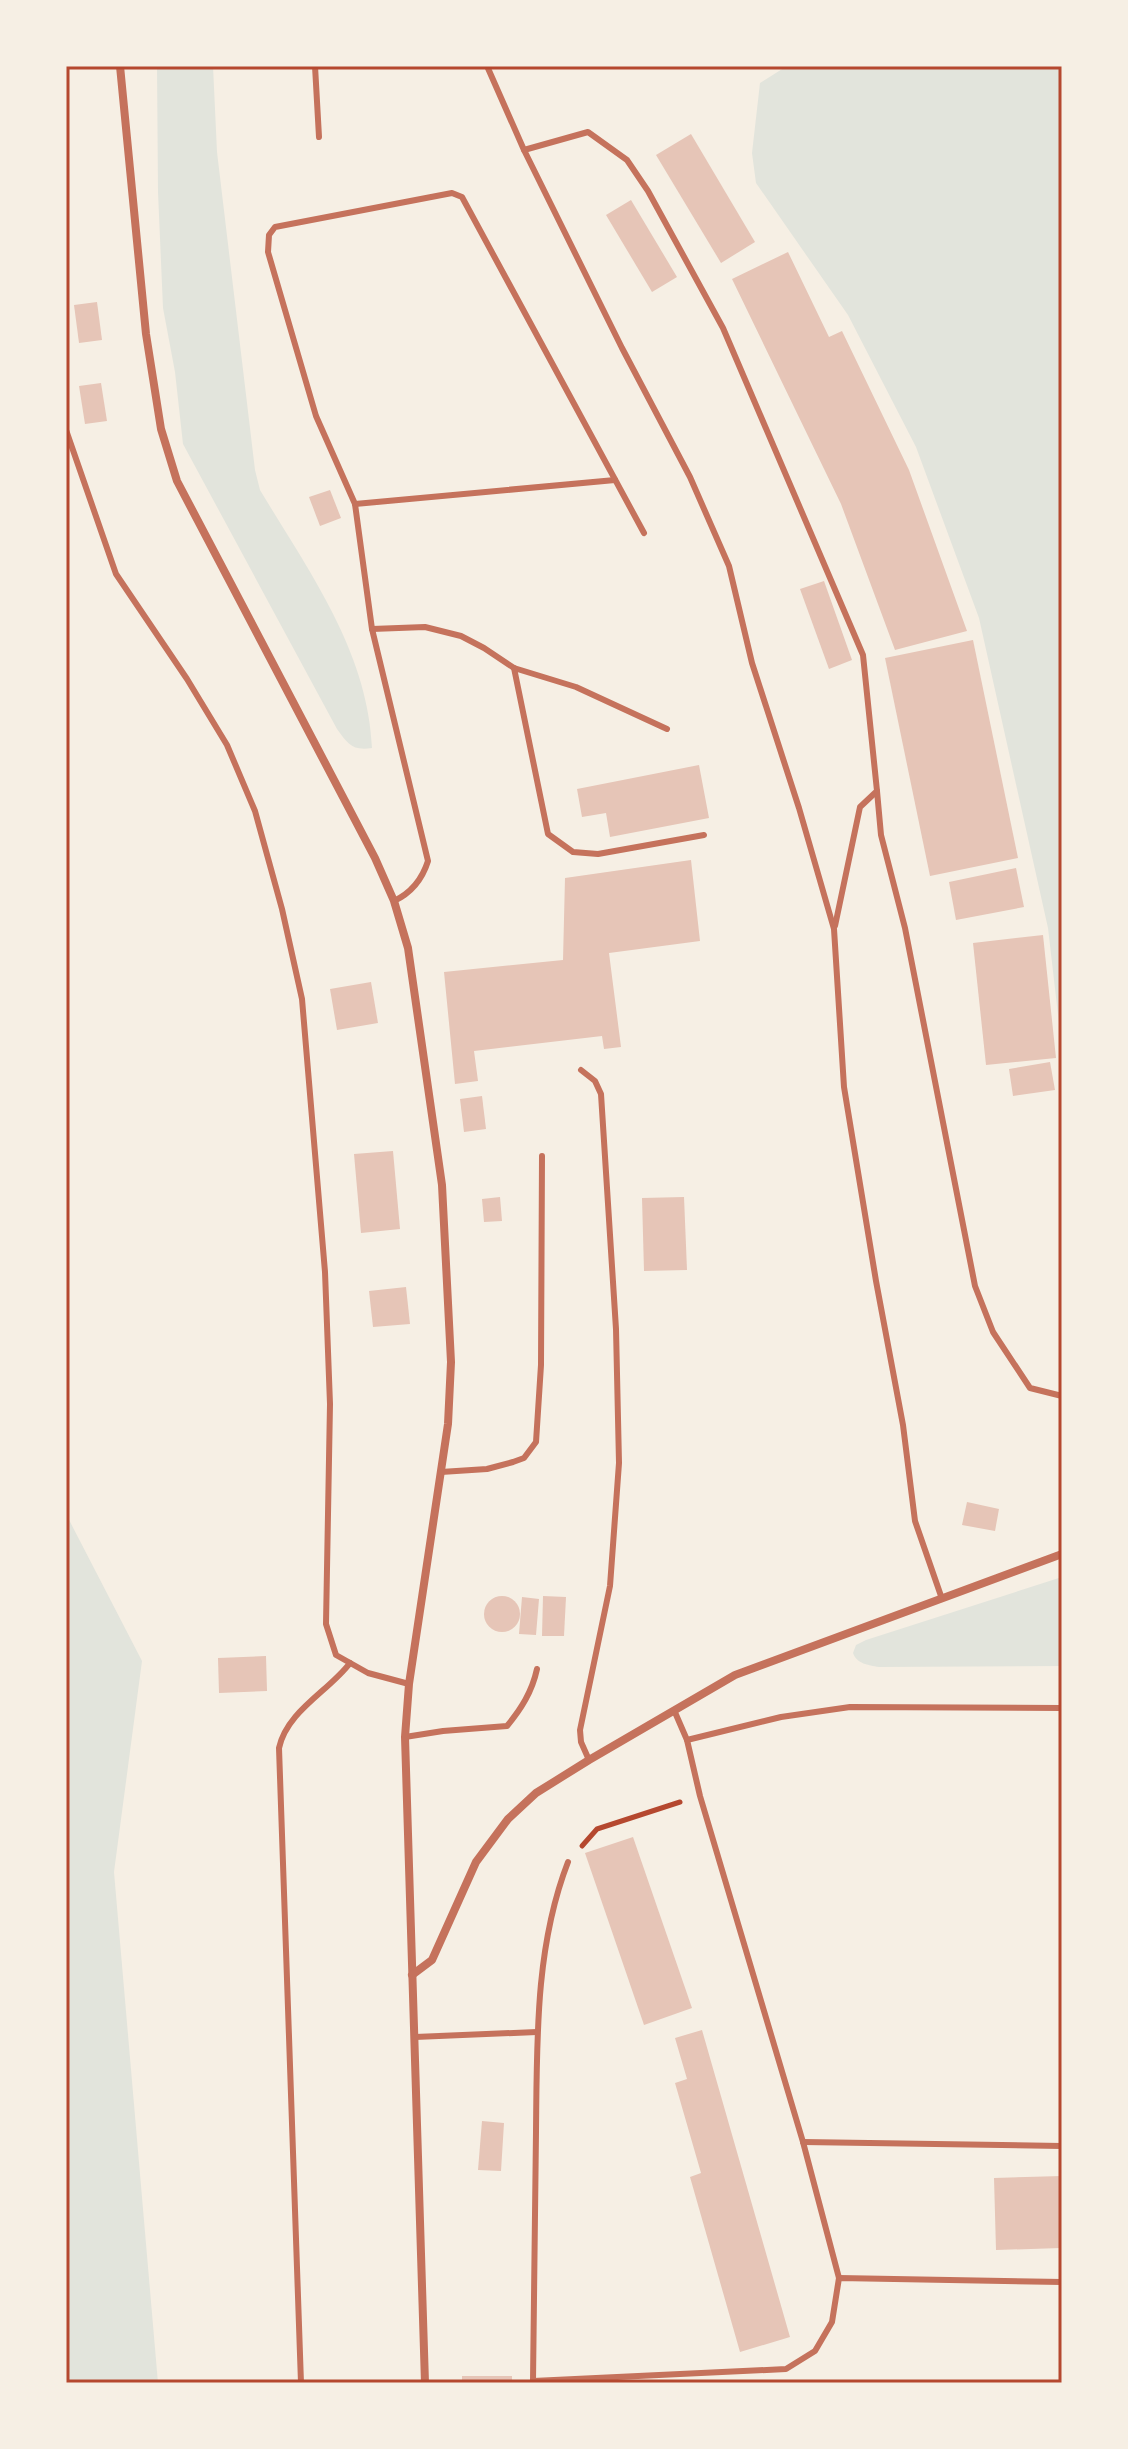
<svg xmlns="http://www.w3.org/2000/svg" width="1128" height="2449" viewBox="0 0 1128 2449" font-family="Inter,sans-serif">
  <rect width="100%" height="100%" fill="#f6efe4"/>
  <g fill="#e2e4dc">
    <path d="M 157,66 L 213,66 L 217,152 L 255,470 L 260,490 C 308,570 368,651 372,748 C 352,751 348,744 337,729 L 183,444 L 175,372 L 163,308 L 158,192 Z"/>
    <polygon points="787,66 1062,66 1062,1049 1048,928 979,618 916,447 848,315 756,183 752,153 760,83"/>
    <polygon points="66,1514 142,1661 114,1872 158,2383 66,2383"/>
    <path d="M 1062,1577 L 1062,1666 L 879,1667 C 868,1665 857,1664 853,1653 L 856,1645 L 866,1640 Z"/>
  </g>
  <g fill="#e6c5b7">
    <polygon points="691,134 755,242 721,263 656,155"/>
    <polygon points="631,200 677,277 652,292 606,215"/>
    <polygon points="788,252 829,337 842,331 909,470 967,631 895,650 841,504 732,279"/>
    <polygon points="97,302 102,340 79,343 74,305"/>
    <polygon points="101,383 107,421 85,424 79,386"/>
    <polygon points="330,490 341,518 320,526 309,497"/>
    <polygon points="824,581 852,660 829,669 800,589"/>
    <polygon points="973,640 1018,858 930,876 885,658"/>
    <polygon points="699,765 709,818 610,837 606,813 582,817 577,789"/>
    <polygon points="691,860 700,941 609,953 621,1047 604,1049 602,1036 474,1051 478,1081 455,1084 444,972 563,960 565,878"/>
    <polygon points="1016,868 1024,907 956,920 949,882"/>
    <polygon points="1043,935 1056,1058 986,1065 973,943"/>
    <polygon points="371,982 378,1023 337,1030 330,989"/>
    <polygon points="1050,1062 1055,1090 1013,1096 1009,1069"/>
    <polygon points="482,1096 486,1129 464,1132 460,1099"/>
    <polygon points="393,1151 400,1229 361,1233 354,1154"/>
    <polygon points="500,1197 502,1221 484,1222 482,1199"/>
    <polygon points="684,1197 687,1270 644,1271 642,1198"/>
    <polygon points="406,1287 410,1324 373,1327 369,1291"/>
    <polygon points="967,1502 999,1509 995,1531 962,1525"/>
    <polygon points="543,1596 566,1597 564,1636 542,1636"/>
    <circle cx="502" cy="1614" r="18"/>
    <polygon points="522,1597 539,1599 536,1635 519,1634"/>
    <polygon points="266,1656 267,1691 219,1693 218,1658"/>
    <polygon points="633,1837 692,2008 644,2025 585,1853"/>
    <polygon points="702,2030 790,2337 740,2352 690,2177 701,2173 675,2083 687,2079 675,2038"/>
    <polygon points="482,2121 504,2123 501,2171 478,2170"/>
    <polygon points="1062,2176 1061,2248 996,2250 994,2178"/>
    <rect x="462" y="2376" width="50" height="7"/>
  </g>
  <g fill="none" stroke-linecap="round" stroke-linejoin="round">
    <polyline stroke="#b5482f" stroke-width="5" points="582,1846 597,1829 680,1802"/>
    <g stroke="#c5725c" stroke-width="6">
      <polyline points="315,66 319,137"/>
      <polyline points="487,66 524,150 622,348 690,477 729,566 752,663 799,808 834,929 844,1087 876,1281 903,1425 915,1521 941,1596"/>
      <polyline points="524,150 588,132 627,160 648,191 723,328 863,655 877,791 860,807 835,926"/>
      <polyline points="66,430 116,574 187,679 227,745 255,811 282,909 302,999 325,1272 330,1404 326,1624 336,1655 368,1673 409,1684"/>
      <polyline points="355,504 615,480"/>
      <polyline points="372,629 425,627 461,636 484,648 514,668 576,687 667,729"/>
      <polyline points="514,668 548,834 573,852 598,854 704,835"/>
      <polyline points="877,791 881,835 905,928 975,1286 993,1332 1030,1388 1062,1396"/>
      <path d="M 394,901 C 411,893 422,880 428,861 L 372,629 L 355,504 L 316,416 L 268,252 L 269,235 L 275,227 L 452,193 L 462,197 L 644,533"/>
      <polyline points="581,1070 595,1081 601,1094 616,1329 619,1463 610,1586 580,1730 581,1742 589,1760"/>
      <polyline points="441,1472 487,1469 513,1462 524,1458 536,1442 541,1365 542,1156"/>
      <polyline points="674,1710 687,1740 781,1717 850,1707 1062,1708"/>
      <path d="M 405,1737 L 443,1731 L 507,1726 C 521,1709 532,1692 537,1669"/>
      <polyline points="687,1740 700,1796 803,2142 839,2278"/>
      <polyline points="415,2037 537,2032"/>
      <polyline points="803,2142 1062,2146"/>
      <path d="M 533,2381 C 534,2298 535,2215 536,2132 C 537,2041 535,1947 568,1862"/>
      <path d="M 301,2383 L 279,1748 C 287,1711 329,1691 350,1663"/>
      <polyline points="533,2383 533,2381 786,2369 815,2351 832,2322 839,2278 1062,2282"/>
    </g>
    <g stroke="#c5725c" stroke-width="8">
      <polyline points="120,66 146,334 161,429 177,481 375,858 394,901 408,948 442,1185 451,1362 448,1424 409,1684 405,1737 425,2383"/>
      <polyline points="412,1975 432,1960 476,1862 508,1819 536,1793 589,1760 735,1675 1062,1554"/>
    </g>
  </g>
  <rect width="1128" height="2449" fill="none" stroke="#f6efe4" stroke-width="136"/>
  <rect x="68" y="68" width="992" height="2313" fill="none" stroke="#b5482f" stroke-width="3"/>
</svg>
